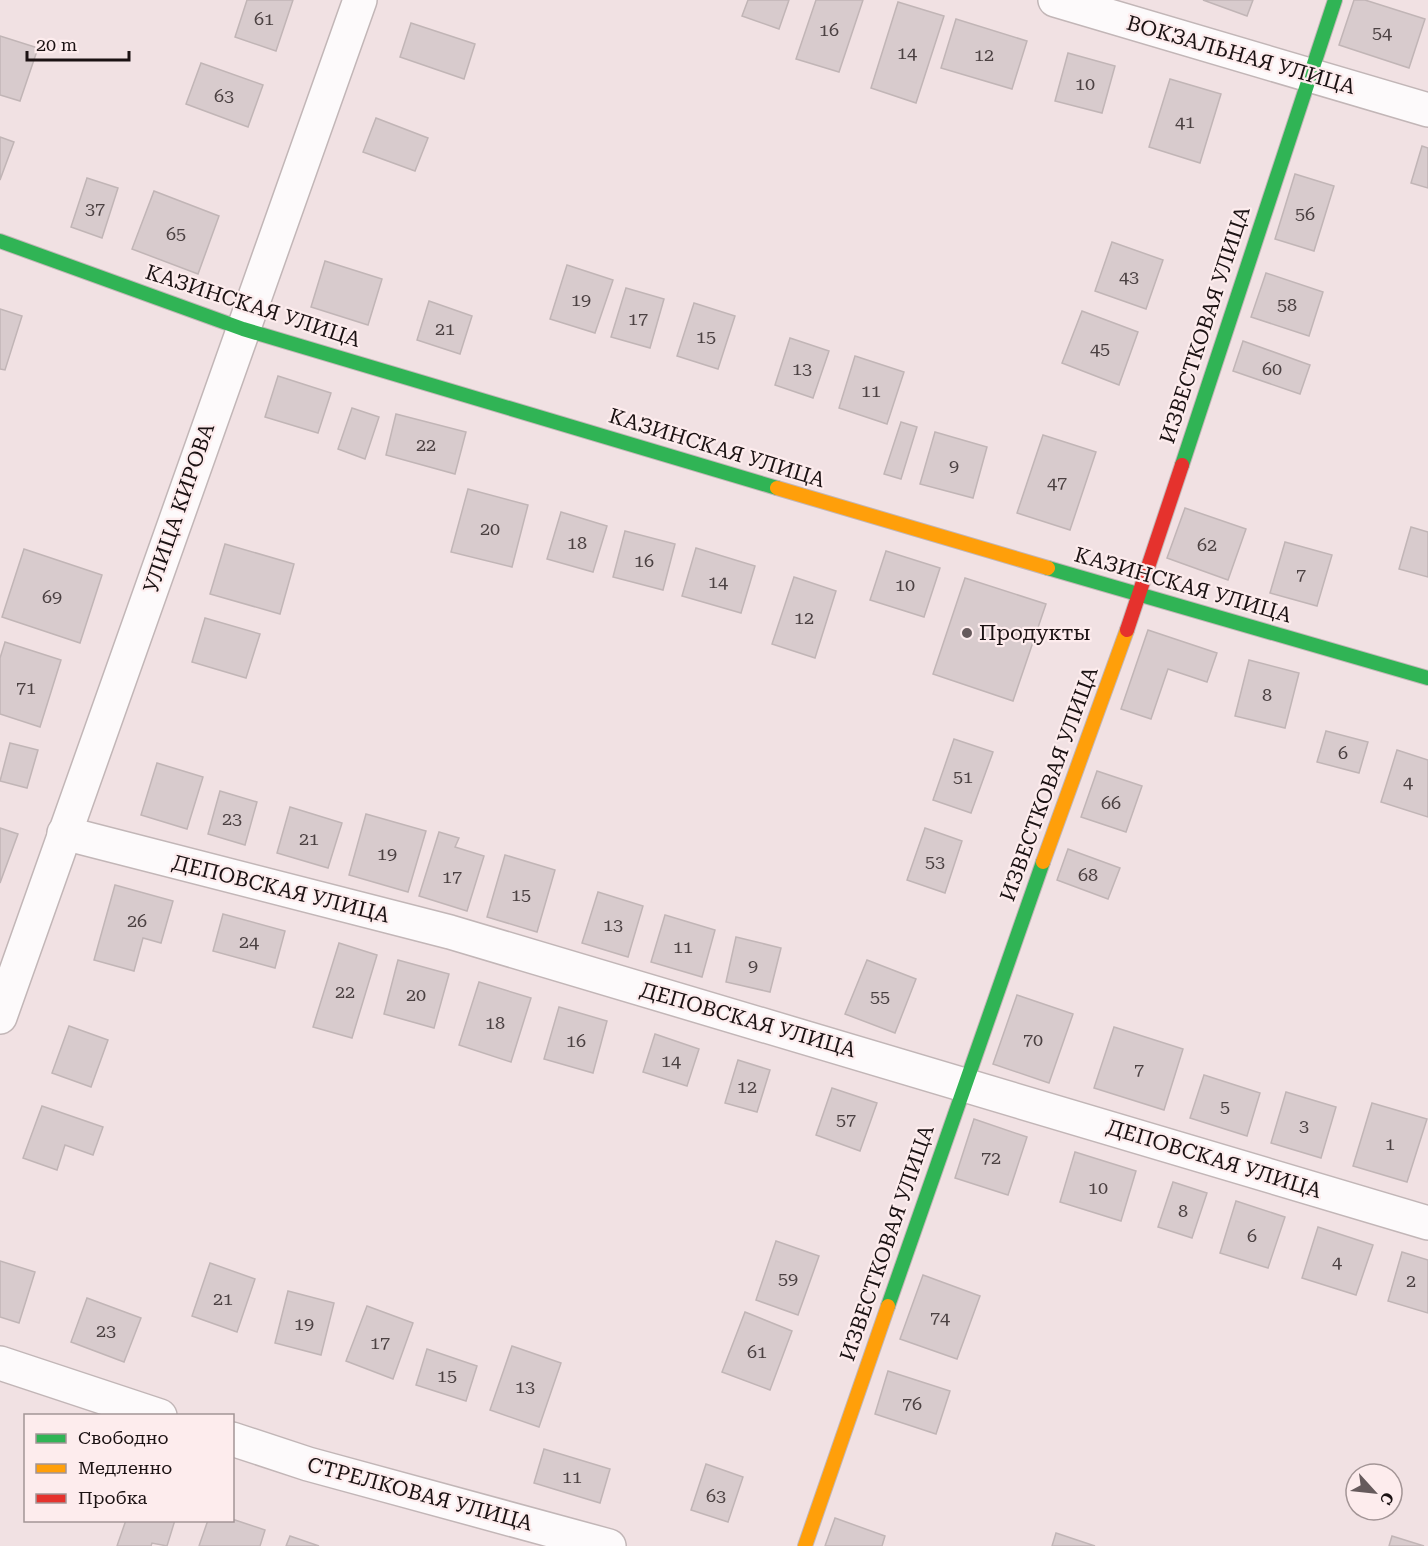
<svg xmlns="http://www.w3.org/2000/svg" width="1428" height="1546" viewBox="0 0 1428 1546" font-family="'Roboto Serif',serif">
  <rect width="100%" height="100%" fill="#f1e1e3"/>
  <g fill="#d8cbcd" stroke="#c1b5b6" stroke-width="1.5">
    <polygon points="247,0 293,0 276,51 235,37"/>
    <polygon points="748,0 789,0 779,29 742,16"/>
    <polygon points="816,0 863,0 839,72 796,59"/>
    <polygon points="1203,0 1253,0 1247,16"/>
    <polygon points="1354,0 1365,0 1425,19 1409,68 1339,45"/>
    <polygon points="898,2 944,16 916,103 871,88"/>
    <polygon points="956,19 1027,41 1012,89 941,68"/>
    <polygon points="411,23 475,44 464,79 400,57"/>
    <polygon points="0,36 38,48 20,101 0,95"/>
    <polygon points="1068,53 1115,66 1102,113 1055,101"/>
    <polygon points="201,63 263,85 248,127 186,104"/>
    <polygon points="1170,79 1221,94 1200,163 1149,147"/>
    <polygon points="376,118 428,138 415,171 363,152"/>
    <polygon points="0,137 14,142 0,180"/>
    <polygon points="1422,146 1428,148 1428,188 1411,183"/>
    <polygon points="1295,174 1334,186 1314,251 1275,239"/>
    <polygon points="87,178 118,188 102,238 71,227"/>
    <polygon points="154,191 219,216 198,274 132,249"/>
    <polygon points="1112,242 1163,260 1146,309 1095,291"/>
    <polygon points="325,261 382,279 368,325 311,307"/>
    <polygon points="567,265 613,280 595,333 550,319"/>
    <polygon points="1266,273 1323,292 1309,336 1251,317"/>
    <polygon points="626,288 664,299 650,348 611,337"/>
    <polygon points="429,301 472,316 460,354 417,340"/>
    <polygon points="694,303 735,316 718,369 677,356"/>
    <polygon points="0,309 22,316 5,370 0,369"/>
    <polygon points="1082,311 1138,332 1119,385 1062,363"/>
    <polygon points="790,338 829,351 813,398 775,385"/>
    <polygon points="1243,341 1310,365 1300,394 1233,371"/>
    <polygon points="855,356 904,372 887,424 839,408"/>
    <polygon points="278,376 331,393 318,433 265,417"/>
    <polygon points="352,408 379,417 365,459 338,449"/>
    <polygon points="396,414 466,432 455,474 386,455"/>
    <polygon points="901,422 917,427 901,479 884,474"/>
    <polygon points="935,432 987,447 973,498 920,484"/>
    <polygon points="1043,435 1096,452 1070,530 1017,513"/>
    <polygon points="468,489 528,505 512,567 451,552"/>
    <polygon points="1185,508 1246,529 1228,580 1167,558"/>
    <polygon points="561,512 607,526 593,572 547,559"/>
    <polygon points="1411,527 1428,532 1428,577 1399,569"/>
    <polygon points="625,531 675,544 663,590 613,577"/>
    <polygon points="1285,542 1332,555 1317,606 1270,593"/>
    <polygon points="225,544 294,564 280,614 210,594"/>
    <polygon points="696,548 755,566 741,613 682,596"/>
    <polygon points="24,549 102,575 80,643 2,617"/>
    <polygon points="886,551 940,568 924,617 870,600"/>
    <polygon points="794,577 836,591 815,658 772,644"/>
    <polygon points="965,578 1046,604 1013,701 933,674"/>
    <polygon points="205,618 260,634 246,678 192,662"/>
    <polygon points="1148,630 1217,653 1207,682 1168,669 1151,719 1121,709"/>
    <polygon points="5,642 61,660 40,727 0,714 0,658"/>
    <polygon points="1249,660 1299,673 1285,728 1235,716"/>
    <polygon points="1326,731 1368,742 1359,773 1317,762"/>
    <polygon points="954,739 993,752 971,813 933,800"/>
    <polygon points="10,743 38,750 27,788 0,781"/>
    <polygon points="1397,750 1428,760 1428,817 1381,802"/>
    <polygon points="157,763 203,777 187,829 141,815"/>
    <polygon points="1097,771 1142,786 1126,832 1081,817"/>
    <polygon points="220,791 257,802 245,845 208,834"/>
    <polygon points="290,807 342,823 328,868 277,853"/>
    <polygon points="366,814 426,831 408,892 349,875"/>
    <polygon points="0,828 18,834 0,883"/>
    <polygon points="925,828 962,841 945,893 907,880"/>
    <polygon points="439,832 459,838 455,847 484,856 467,911 419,896"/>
    <polygon points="1068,849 1120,868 1108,899 1057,880"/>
    <polygon points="505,855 555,870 537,932 487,917"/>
    <polygon points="115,885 173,901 161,943 143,938 134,971 94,960"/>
    <polygon points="598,892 643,906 628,957 582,943"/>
    <polygon points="223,914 285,931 275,968 213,951"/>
    <polygon points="665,915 715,930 702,977 651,962"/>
    <polygon points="736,937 781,948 770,992 726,982"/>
    <polygon points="339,943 377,955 352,1038 313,1027"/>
    <polygon points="398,960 449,974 434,1028 384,1014"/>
    <polygon points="867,960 916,979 895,1033 845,1014"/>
    <polygon points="479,982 531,998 511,1062 459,1045"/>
    <polygon points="1017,995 1073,1014 1049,1083 993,1064"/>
    <polygon points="559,1007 607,1021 593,1073 544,1059"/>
    <polygon points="69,1026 108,1040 91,1087 52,1073"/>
    <polygon points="1114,1027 1183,1049 1164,1110 1094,1088"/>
    <polygon points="655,1034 699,1049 687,1086 643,1072"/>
    <polygon points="738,1060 770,1070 757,1112 725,1103"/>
    <polygon points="1204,1075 1260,1093 1247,1136 1190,1118"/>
    <polygon points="832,1088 877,1103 860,1151 816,1135"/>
    <polygon points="1286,1092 1336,1107 1321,1158 1271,1143"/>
    <polygon points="1372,1103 1427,1119 1407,1182 1353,1166"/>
    <polygon points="42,1106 103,1127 93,1155 65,1145 57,1170 23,1158"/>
    <polygon points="974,1119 1027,1137 1008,1195 955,1178"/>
    <polygon points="1075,1152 1136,1171 1121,1221 1060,1202"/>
    <polygon points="1173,1182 1207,1193 1192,1238 1158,1227"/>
    <polygon points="1236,1201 1285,1217 1268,1268 1220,1253"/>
    <polygon points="1318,1227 1373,1245 1356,1295 1302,1278"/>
    <polygon points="776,1241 819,1256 798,1315 756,1300"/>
    <polygon points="1402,1252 1428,1260 1428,1313 1388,1301"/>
    <polygon points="0,1261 35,1272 19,1323 0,1317"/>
    <polygon points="210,1263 255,1279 237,1332 192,1316"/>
    <polygon points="923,1275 980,1296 957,1359 900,1339"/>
    <polygon points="288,1291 334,1303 321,1355 275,1343"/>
    <polygon points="87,1298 141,1318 124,1362 71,1342"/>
    <polygon points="367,1306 413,1323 393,1379 346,1361"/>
    <polygon points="745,1312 792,1331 770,1390 722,1372"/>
    <polygon points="512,1346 561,1363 539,1427 490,1410"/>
    <polygon points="427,1349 477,1366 466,1401 416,1385"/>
    <polygon points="888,1371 950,1391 936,1434 875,1414"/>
    <polygon points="544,1449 610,1469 600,1503 534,1483"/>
    <polygon points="706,1464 743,1477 728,1522 691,1510"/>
    <polygon points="835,1518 885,1536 882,1546 825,1546"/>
    <polygon points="232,1519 265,1530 260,1546 199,1546 208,1520"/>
    <polygon points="126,1520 175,1520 167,1546 152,1543 151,1546 117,1546"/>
    <polygon points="1056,1533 1095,1546 1052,1546"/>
    <polygon points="290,1536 319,1546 286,1546"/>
    <polygon points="1392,1536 1424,1546 1389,1546"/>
  </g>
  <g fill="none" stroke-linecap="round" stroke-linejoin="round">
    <g stroke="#c2b6b7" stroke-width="36">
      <g id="street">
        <polyline points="1055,0 1428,110"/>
        <polyline points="64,833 450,932 1428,1223"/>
        <polyline points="0,1017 360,0"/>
        <polyline points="0,1363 160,1416"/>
        <polyline points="232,1439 308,1464 609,1546"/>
      </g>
    </g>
    <g stroke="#c2b6b7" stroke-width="16">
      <g id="fast">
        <polyline points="0,241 243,329 777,488"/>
        <polyline points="1182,465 1335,0"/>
        <polyline points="1048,568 1428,678"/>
        <polyline points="888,1306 1043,862"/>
      </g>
    </g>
    <g stroke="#c2b6b7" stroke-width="16">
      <g id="slow">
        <polyline points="777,488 1048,568"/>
        <polyline points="1043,862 1127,630"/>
        <polyline points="805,1546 888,1306"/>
      </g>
    </g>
    <g stroke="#c2b6b7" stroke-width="16">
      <polyline id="jam" points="1127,630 1182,465"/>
    </g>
    <use href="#street" stroke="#fdfafb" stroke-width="33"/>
    <use href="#fast" stroke="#30b455" stroke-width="14"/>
    <use href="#slow" stroke="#ff9f0a" stroke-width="14"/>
    <use href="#jam" stroke="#e5322d" stroke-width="14"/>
  </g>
  <circle fill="#665a5c" stroke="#fdeced" stroke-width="2" cx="967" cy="633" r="6"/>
  <g text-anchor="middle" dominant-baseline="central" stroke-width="4.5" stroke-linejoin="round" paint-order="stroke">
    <g font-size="18" fill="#4b4142">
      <text x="264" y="18">61</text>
      <text x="829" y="29">16</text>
      <text x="1382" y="32">54</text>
      <text x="907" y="52">14</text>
      <text x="984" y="54">12</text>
      <text x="1085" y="83">10</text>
      <text x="224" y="95">63</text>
      <text x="1185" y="121">41</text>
      <text x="95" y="208">37</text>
      <text x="1305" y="213">56</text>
      <text x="176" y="233">65</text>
      <text x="1129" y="276">43</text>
      <text x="581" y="299">19</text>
      <text x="1287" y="304">58</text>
      <text x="638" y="318">17</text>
      <text x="445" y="328">21</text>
      <text x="706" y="336">15</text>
      <text x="1100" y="348">45</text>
      <text x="802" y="368">13</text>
      <text x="1272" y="368">60</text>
      <text x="871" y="390">11</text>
      <text x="426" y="444">22</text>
      <text x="954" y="465">9</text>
      <text x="1057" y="482">47</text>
      <text x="490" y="528">20</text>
      <text x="577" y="542">18</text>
      <text x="1207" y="544">62</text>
      <text x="644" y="560">16</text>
      <text x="1301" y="574">7</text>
      <text x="718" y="581">14</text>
      <text x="905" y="584">10</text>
      <text x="52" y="596">69</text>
      <text x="804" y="617">12</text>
      <text x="26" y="687">71</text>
      <text x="1267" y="694">8</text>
      <text x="1343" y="752">6</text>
      <text x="963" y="776">51</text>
      <text x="1408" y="781">4</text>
      <text x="1111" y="802">66</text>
      <text x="232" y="818">23</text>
      <text x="309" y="838">21</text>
      <text x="387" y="853">19</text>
      <text x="935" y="861">53</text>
      <text x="1088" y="874">68</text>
      <text x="452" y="876">17</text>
      <text x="521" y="894">15</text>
      <text x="137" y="920">26</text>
      <text x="613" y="924">13</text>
      <text x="249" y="941">24</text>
      <text x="683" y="946">11</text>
      <text x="753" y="965">9</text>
      <text x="345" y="991">22</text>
      <text x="416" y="994">20</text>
      <text x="880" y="996">55</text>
      <text x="495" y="1022">18</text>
      <text x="1033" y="1039">70</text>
      <text x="576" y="1040">16</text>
      <text x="671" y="1060">14</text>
      <text x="1139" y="1069">7</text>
      <text x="747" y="1086">12</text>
      <text x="1225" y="1106">5</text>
      <text x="846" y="1119">57</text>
      <text x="1304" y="1125">3</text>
      <text x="1390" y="1143">1</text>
      <text x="991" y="1157">72</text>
      <text x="1098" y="1187">10</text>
      <text x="1183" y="1210">8</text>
      <text x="1252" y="1235">6</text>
      <text x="1337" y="1261">4</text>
      <text x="788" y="1278">59</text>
      <text x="1411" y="1280">2</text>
      <text x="223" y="1298">21</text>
      <text x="940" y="1317">74</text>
      <text x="304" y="1323">19</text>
      <text x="106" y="1330">23</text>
      <text x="380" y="1342">17</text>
      <text x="757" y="1351">61</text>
      <text x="447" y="1375">15</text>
      <text x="525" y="1386">13</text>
      <text x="912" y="1403">76</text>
      <text x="572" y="1476">11</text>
      <text x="716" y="1495">63</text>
    </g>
    <g font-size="21" fill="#1b1213" stroke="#fdeced">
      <text transform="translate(1241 55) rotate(16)">ВОКЗАЛЬНАЯ УЛИЦА</text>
      <text transform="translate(253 306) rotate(18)">КАЗИНСКАЯ УЛИЦА</text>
      <text transform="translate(1205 325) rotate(-72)">ИЗВЕСТКОВАЯ УЛИЦА</text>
      <text transform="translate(717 448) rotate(17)">КАЗИНСКАЯ УЛИЦА</text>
      <text transform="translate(179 508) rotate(-71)">УЛИЦА КИРОВА</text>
      <text transform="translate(1183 585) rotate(16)">КАЗИНСКАЯ УЛИЦА</text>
      <text transform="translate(1049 784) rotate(-70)">ИЗВЕСТКОВАЯ УЛИЦА</text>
      <text transform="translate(281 889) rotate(14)">ДЕПОВСКАЯ УЛИЦА</text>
      <text transform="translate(748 1020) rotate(16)">ДЕПОВСКАЯ УЛИЦА</text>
      <text transform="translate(1214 1159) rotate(17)">ДЕПОВСКАЯ УЛИЦА</text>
      <text transform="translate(887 1243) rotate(-71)">ИЗВЕСТКОВАЯ УЛИЦА</text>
      <text transform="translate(420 1494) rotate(15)">СТРЕЛКОВАЯ УЛИЦА</text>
    </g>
    <g font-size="21" fill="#1b1213" stroke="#fdeced" text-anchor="start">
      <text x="979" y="633">Продукты</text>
    </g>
  </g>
  <rect x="24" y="1414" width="210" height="108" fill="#fdeced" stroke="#a39596" stroke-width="1.5"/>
  <rect x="36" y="1434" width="30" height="9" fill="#30b455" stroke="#a39596" stroke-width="1.5"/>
  <text x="78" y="1444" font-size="18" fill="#1b1213">Свободно</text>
  <rect x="36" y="1464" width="30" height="9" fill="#ff9f0a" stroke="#a39596" stroke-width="1.5"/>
  <text x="78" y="1474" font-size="18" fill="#1b1213">Медленно</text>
  <rect x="36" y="1494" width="30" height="9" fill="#e5322d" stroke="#a39596" stroke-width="1.5"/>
  <text x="78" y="1504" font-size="18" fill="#1b1213">Пробка</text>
  <g transform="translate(1374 1492) rotate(117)"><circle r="28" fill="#fdeced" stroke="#a39596" stroke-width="1.5"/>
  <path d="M0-4.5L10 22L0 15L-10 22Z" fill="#665a5c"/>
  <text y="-9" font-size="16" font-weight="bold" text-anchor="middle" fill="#1b1213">С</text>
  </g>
  <path d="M27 51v9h102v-9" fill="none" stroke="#1b1213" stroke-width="3"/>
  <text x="36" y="51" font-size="18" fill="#1b1213" stroke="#fdeced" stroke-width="4.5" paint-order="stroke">20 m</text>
</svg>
